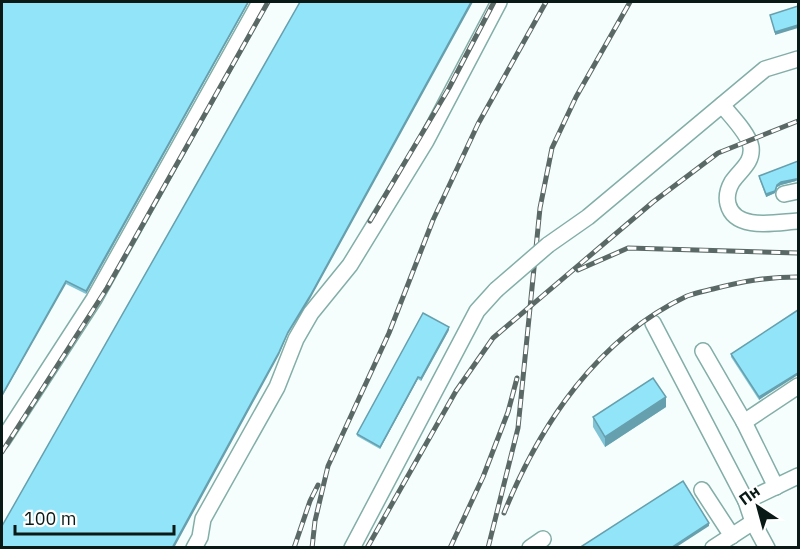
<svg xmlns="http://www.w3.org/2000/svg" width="800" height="549" viewBox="0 0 800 549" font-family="'IBM Plex Sans',sans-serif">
  <rect width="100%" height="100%" fill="#f5fefc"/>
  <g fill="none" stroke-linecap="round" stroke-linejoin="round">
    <g stroke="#83aea7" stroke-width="18">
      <g id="minor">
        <path d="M 722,105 C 730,115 749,134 751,147 C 753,163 740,170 732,182 C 728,189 726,196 728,204 C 735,232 778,222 798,221"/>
        <polyline points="784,194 798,191"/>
        <polyline points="548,245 588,217 765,69 798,59"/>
        <polyline points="653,323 746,501 753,522 767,548"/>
        <polyline points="703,351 744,422 776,487"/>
        <polyline points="744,422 798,386"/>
        <polyline points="2,441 94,299 260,2"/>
        <polyline points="702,490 732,536"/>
        <polyline points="746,501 798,476"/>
        <polyline points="194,548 200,537 203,519 277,387 296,339 311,313 350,265 426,141 499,2"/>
        <polyline points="352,548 477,311 496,290"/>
        <polyline points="530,548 543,539"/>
        <polyline points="713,548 753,522"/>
      </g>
    </g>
    <use href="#minor" stroke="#fff" stroke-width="15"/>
    <g stroke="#5a6966" stroke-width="5">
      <g id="rail">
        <polyline points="370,221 449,88 494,2"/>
        <polyline points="578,270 628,248 798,253"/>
        <polyline points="2,452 107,288 268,2"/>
        <path d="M 504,513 C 540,424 598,338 687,296 C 695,293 705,291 713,289 C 744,281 767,277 798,277"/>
        <polyline points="294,548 310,501 318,485"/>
        <polyline points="312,548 315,521 328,466 389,333 433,220 478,124 546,2"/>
        <polyline points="367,548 456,391 493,338 653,202 718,153 798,121"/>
        <polyline points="450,548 483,477 508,412 517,378"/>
        <polyline points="488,548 518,428 540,208 552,148 576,97 630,2"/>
      </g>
    </g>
    <use href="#rail" stroke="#fff" stroke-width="3" stroke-dasharray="9" stroke-linecap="butt"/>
    <g stroke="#83aea7" stroke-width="18" stroke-linecap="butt">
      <polyline id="minor-bridge" points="496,290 548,245"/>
    </g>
    <use href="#minor-bridge" stroke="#fff" stroke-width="15"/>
  </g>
  <g fill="#7ec4d6">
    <polygon points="2,2 249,2 86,294 66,284"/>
    <polygon points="798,161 798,182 796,181 781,185 777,187 775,193 766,197 759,178 759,176"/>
    <polygon points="798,310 759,400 731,357 731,354"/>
    <polygon points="449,330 421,381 418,379 380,449 357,436 357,434"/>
    <polygon points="666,407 605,447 593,427 593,417"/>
  </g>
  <g fill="#66a0ae">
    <polygon points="248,2 249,2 86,294 86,291"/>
    <polygon points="471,2 473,2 310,299 288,334 279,355 174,548 172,548 288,332"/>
    <polygon points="798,25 798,28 775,35 775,32"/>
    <polygon points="796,179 796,181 781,185 777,187 775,193 766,197 766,194 781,182"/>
    <polygon points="66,281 66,284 2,397 2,395"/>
    <polygon points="449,327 449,330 421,381 421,378"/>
    <polygon points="798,373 798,375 759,400 759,397"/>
    <polygon points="418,377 418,379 380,449 380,447"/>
    <polygon points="666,397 666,407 605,447 605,437"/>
    <polygon points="709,523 709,526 675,548 671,548"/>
  </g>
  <g fill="#92e4f9" stroke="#66a0ae" stroke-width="1.5">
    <polygon points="2,2 248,2 86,291 66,281 2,395"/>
    <polygon points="300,2 471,2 310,296 288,332 279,352 172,548 2,548 2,526"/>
    <polygon points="798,6 798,25 775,32 770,15"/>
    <polygon points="798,161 798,179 796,179 781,182 777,185 775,191 766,194 759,176"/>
    <polygon points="798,310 798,373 759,397 731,354"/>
    <polygon points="423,313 449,327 421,378 418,377 380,447 357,434"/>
    <polygon points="653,378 666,397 605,437 593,417"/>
    <polygon points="683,481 709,523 671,548 579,548"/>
  </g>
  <rect width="800" height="549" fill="none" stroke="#081916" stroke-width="6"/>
  <g transform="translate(758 507) rotate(324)" stroke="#ffffff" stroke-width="4.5" paint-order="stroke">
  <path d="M0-4.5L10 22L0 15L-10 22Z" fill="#081916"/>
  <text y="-9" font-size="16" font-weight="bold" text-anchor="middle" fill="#081916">Пн</text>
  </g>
  <path d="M15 525v9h159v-9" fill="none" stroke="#081916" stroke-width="3"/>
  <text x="24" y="525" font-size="18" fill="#081916" stroke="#ffffff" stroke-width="4.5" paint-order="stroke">100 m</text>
</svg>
